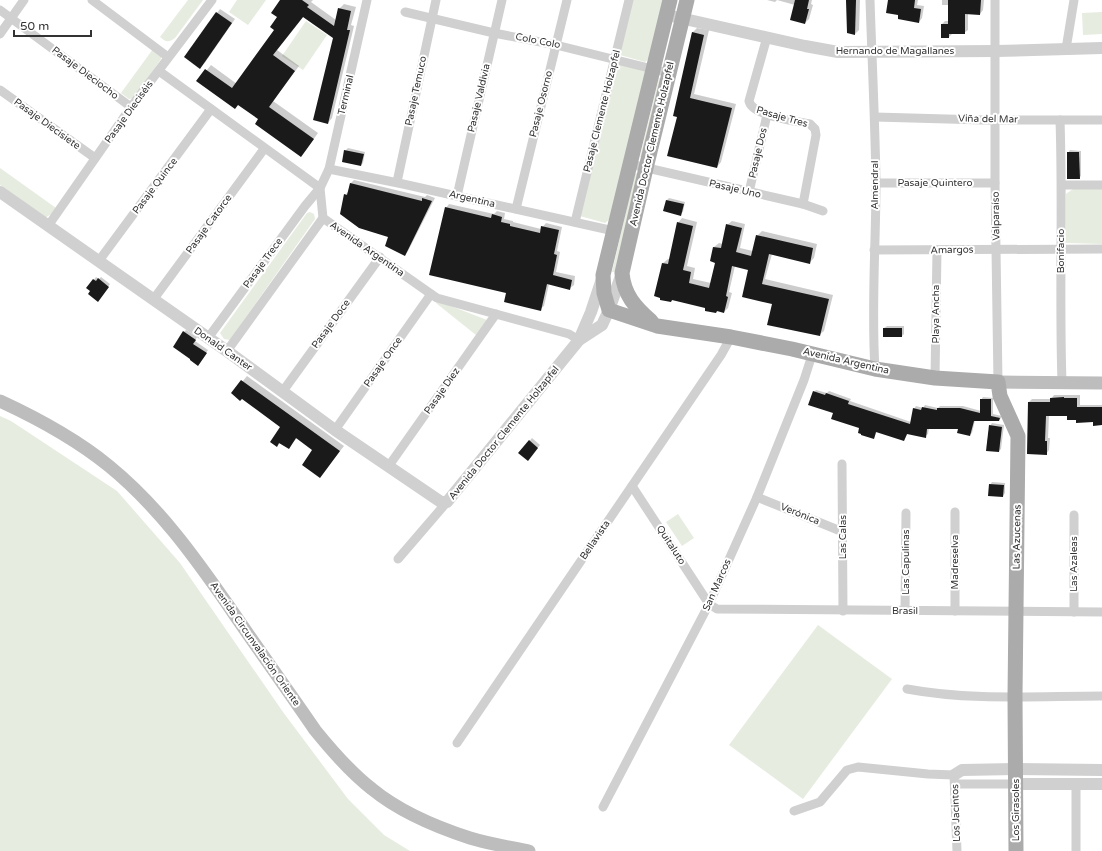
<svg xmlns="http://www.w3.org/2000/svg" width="1102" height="851" viewBox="0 0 1102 851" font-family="'Varela Round',sans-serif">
  <rect width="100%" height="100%" fill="#fff"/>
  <g fill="#e6ecdf">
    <path d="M 188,0 L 203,0 L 175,38 C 168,43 166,42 160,37 Z"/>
    <polygon points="237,0 266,0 248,25 229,12"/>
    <polygon points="632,0 666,0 652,56 645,62 620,55"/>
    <polygon points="1102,12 1102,34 1083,35 1082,13"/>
    <polygon points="306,21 327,35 303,70 282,56"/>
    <polygon points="153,49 161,55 161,59 134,98 129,99 121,93"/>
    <polygon points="617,62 648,70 610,219 605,223 580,216"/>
    <polygon points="659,78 661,78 642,157 640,157"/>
    <polygon points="0,168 56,208 53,213 45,218 0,185"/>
    <polygon points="635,173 638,174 616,270 614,272 612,272"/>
    <polygon points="1073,189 1102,189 1102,244 1066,243 1066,194"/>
    <polygon points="310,212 314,214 315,219 230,340 224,339 220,333 307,213"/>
    <polygon points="438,301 487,320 476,335 436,303"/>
    <polygon points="0,416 11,421 117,491 180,563 283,712 348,799 384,835 410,851 0,851"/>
    <polygon points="678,514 694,538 682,546 666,522"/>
    <polygon points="818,625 892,679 803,799 729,745"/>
  </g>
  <g fill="#0003">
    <polygon points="282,0 313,0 311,2 336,20 339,9 344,4 356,7 351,25 354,26 332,118 328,123 334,38 304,16 277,50 299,66 273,101 318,133 305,151 239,104 198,81 211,65 237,84 275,30"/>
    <polygon points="767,0 812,0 811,4 813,5 809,19 805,23 795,5 777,0 775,2"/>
    <polygon points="847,0 860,0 859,30 855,34"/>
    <polygon points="889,0 918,0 917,5 924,6 922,18 919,22 900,14"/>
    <polygon points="942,0 984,0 983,10 980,14 968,13 968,30 964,33 952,34 949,37 942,24 945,21 949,21 949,5 942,5"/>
    <polygon points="220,9 235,19 204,64 217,13"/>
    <polygon points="697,28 709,30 694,94 736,104 721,162 717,167 678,117 692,33"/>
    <polygon points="348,148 365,152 363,163 361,165 345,151"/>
    <polygon points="1070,150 1081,151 1081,176 1079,178 1068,153"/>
    <polygon points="354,180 425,197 427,195 435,198 408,251 405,255 389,236 345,195 349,191 350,184"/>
    <polygon points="669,198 685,202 683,212 680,214 664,210 667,200"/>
    <polygon points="449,204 494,214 497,211 505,213 504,219 513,221 513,222 541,229 546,223 562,227 557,251 560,252 556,272 575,276 574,285 570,288 549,284 544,306 540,309 507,292 446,208"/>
    <polygon points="682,218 697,222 687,266 695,268 693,279 711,283 717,262 711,261 714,247 719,243 723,244 727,225 732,221 745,224 740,248 753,251 757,236 762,231 817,244 814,258 809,263 772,254 765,279 833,295 824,331 819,335 773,304 749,269 735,266 729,292 732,293 728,308 724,312 718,311 716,312 707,307 673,300 671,301 663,263 668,259 670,259 678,223"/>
    <polygon points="96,277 99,279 101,277 110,284 100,298 88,288"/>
    <polygon points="887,326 904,326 904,334 902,336 884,328"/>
    <polygon points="186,330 197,337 195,341 208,350 200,362 184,332"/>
    <polygon points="247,376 344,446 320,477 314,450 297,438 288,448 280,443 277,446 281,427 242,398 233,393"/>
    <polygon points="816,390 827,393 829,391 851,399 850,401 911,422 914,409 916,406 923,408 925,405 938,408 940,406 963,406 981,411 981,400 983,397 993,398 993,414 1002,416 1001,418 999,420 975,420 972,433 969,435 959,428 929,428 928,434 925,436 908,433 904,440 877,431 874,438 860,427 834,413 814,392"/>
    <polygon points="1054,395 1080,395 1080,405 1102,405 1102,424 1094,421 1076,419 1068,415 1049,415 1048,438 1050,438 1049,450 1046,454 1029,402 1032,399 1051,399"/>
    <polygon points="992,423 1004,425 1001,449 999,451 990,426"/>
    <polygon points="532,438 540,445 530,457 520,453"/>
    <polygon points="992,482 1005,483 1005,493 1003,496 990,485"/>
  </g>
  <g fill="#1a1a1a">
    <polygon points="280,0 302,0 309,5 307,7 334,26 338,8 351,11 347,30 350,30 328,124 313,120 333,38 303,17 273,55 295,71 269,107 314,139 301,157 255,124 258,119 238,105 235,109 196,81 205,69 232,88 274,30 270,27 277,17 271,13"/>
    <polygon points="795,0 809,0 807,9 809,9 805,24 790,20"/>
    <polygon points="846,0 856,0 855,35 847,33"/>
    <polygon points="888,0 915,0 914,8 921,9 919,23 898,19 898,15 886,13"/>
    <polygon points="948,0 981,0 980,15 965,14 965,34 949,34 949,38 941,38 941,24 948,24"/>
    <polygon points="216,12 232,23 200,69 184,57"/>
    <polygon points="692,32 704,35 690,98 732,108 717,168 667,156 677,117 673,116"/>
    <polygon points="344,150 364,154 361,166 342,162"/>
    <polygon points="1067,152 1079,152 1080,179 1067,179"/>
    <polygon points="350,183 422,201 422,198 432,201 405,256 385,246 388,237 359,228 340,214 344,194 347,195"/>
    <polygon points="666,200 684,204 681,216 663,211"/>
    <polygon points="445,207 491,218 492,214 502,217 501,222 510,224 510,226 540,233 541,226 559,230 554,254 557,255 553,275 572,280 570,290 547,284 541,311 504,302 506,293 429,275"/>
    <polygon points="677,222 693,226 683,270 691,272 689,283 709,288 715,263 710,261 713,247 721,248 726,224 742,228 736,252 751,256 756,235 813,248 810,264 769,254 762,284 829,299 820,336 767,325 772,304 742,297 748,270 732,266 726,296 728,297 724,313 717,311 716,313 705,311 705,308 672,300 671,302 660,300 660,298 654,296 662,263 668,264"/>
    <polygon points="98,278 109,287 98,302 88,294 90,291 86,288 93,279 96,281"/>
    <rect x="883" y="328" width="19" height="9"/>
    <polygon points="183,331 196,340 193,344 207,353 198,366 190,360 190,359 173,347"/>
    <polygon points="241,380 340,451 320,478 302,465 312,450 296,438 289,449 279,443 277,447 270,442 280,427 242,399 240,401 231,393"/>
    <polygon points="813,391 825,395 826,393 849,401 848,404 910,424 913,408 921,410 922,407 937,410 937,408 960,408 980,413 980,399 991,399 991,416 1000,418 999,421 974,421 970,436 957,433 958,429 927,429 926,438 907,434 904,441 876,432 874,439 861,435 861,434 858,433 859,428 831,419 833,413 808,405"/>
    <polygon points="1064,397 1064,398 1077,398 1077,407 1102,407 1102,425 1093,426 1093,422 1076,423 1076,420 1067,420 1067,416 1046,416 1045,441 1047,441 1047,455 1027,454 1028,402 1050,402 1050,398"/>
    <polygon points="989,425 1002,427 999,452 986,451"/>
    <polygon points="529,440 538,448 528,461 518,453"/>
    <polygon points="989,484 1004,485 1003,497 988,496"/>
  </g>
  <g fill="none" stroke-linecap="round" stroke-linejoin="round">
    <g stroke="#d0d0d0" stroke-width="9">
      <polyline points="92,0 168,57"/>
      <path d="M 870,0 C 872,60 875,121 876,182 C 876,244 871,307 875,369"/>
      <polyline points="995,0 995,183 998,382"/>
      <polyline points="0,10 131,107"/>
      <polyline points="405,12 494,33 556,45 669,73"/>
      <polyline points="0,34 24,0"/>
      <path d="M 767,37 L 749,101 C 752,116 796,121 810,124 L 815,129 L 816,135 L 803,204"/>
      <polyline points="1066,49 1074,0"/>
      <polyline points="159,71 320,188 323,218 431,294 437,298 569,334 579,340"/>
      <polyline points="0,90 95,158"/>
      <polyline points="875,117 983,120 1102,120"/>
      <path d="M 1060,120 C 1063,207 1059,295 1062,382"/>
      <polyline points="630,164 803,204 823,211"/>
      <polyline points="329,169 403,184 614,231"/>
      <polyline points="397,182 436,0"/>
      <polyline points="876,183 995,183"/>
      <polyline points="1062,185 1102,185"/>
      <polyline points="749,192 767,115"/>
      <polyline points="457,196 502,0"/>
      <polyline points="516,209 567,0"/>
      <polyline points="575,222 629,0"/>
      <polyline points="48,226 131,107 212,0"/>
      <polyline points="874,250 1102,249"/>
      <polyline points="98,262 211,109"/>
      <polyline points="153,300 264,149"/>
      <polyline points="208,338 305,206 320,188 329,169 367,0"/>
      <polyline points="227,351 323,218"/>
      <polyline points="935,378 937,250"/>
      <polyline points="283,391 380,257"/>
      <polyline points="335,430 431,294"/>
      <polyline points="842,464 843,611"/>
      <polyline points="388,467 496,314"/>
      <polyline points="632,486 709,604 717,609 1102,612"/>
      <polyline points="757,497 843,532"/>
      <polyline points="955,512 955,611"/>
      <polyline points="398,559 447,502"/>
      <polyline points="905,611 906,513"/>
      <polyline points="1074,612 1074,515"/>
      <path d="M 907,689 C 971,701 1038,696 1102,696"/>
      <polyline points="457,743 721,355 731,337"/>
      <polyline points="955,784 1016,784"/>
      <polyline points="603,807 709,604 757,497 804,380 812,355"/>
      <polyline points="794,811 820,802 847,770 858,767 928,774 954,775 957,851"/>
      <polyline points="1076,851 1076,784"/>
    </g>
    <g stroke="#d0d0d0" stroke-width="12">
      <polyline points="667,15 805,46 838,52 996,51 1102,48"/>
      <polyline points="0,192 227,351 335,430 441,502 447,502 579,340 602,325 609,310 622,273"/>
      <polyline points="579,340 591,312 602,279"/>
      <polyline points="954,775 962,770 1015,769 1102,770"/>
      <polyline points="1016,784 1102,784"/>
    </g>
    <g stroke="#bdbdbd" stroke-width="13">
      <polyline points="998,382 1102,383"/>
      <path d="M 0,401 C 39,419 76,439 109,466 C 158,506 194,556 230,608 C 258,649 287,689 315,730 C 332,751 350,772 372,789 C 400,812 436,827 470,838 C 489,844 510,847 529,851"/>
    </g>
    <g stroke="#ababab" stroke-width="15">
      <polyline points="670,0 603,275 604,293 609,310 657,326 731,337 792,349 875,369 935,378 998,382 1000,396 1018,436 1015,696 1016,851"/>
      <path d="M 651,321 C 635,307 624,295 622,273 L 646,168 L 687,0"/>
    </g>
  </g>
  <g text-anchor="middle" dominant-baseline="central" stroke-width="4" stroke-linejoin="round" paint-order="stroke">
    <g font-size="10" fill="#333" stroke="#fff">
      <text transform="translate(538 41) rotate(11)">Colo Colo</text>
      <text x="895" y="51">Hernando de Magallanes</text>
      <text transform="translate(85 73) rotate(37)">Pasaje Dieciocho</text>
      <text transform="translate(416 91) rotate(-78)">Pasaje Temuco</text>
      <text transform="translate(346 95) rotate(-77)">Terminal</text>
      <text transform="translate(479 98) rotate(-77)">Pasaje Valdivia</text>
      <text transform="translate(541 104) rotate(-76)">Pasaje Osorno</text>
      <text transform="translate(602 111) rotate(-76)">Pasaje Clemente Holzapfel</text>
      <text transform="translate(129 112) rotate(-54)">Pasaje Dieciséis</text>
      <text transform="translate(782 117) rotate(16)">Pasaje Tres</text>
      <text transform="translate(988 119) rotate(1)">Viña del Mar</text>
      <text transform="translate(47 124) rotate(36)">Pasaje Diecisiete</text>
      <text transform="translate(652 144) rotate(-77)">Avenida Doctor Clemente Holzapfel</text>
      <text transform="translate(758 153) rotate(-77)">Pasaje Dos</text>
      <text x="935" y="183">Pasaje Quintero</text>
      <text transform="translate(875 185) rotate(-90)">Almendral</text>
      <text transform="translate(155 186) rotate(-53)">Pasaje Quince</text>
      <text transform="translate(735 189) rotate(13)">Pasaje Uno</text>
      <text transform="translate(472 199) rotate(13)">Argentina</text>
      <text transform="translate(996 216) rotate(-91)">Valparaíso</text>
      <text transform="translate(209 224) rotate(-54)">Pasaje Catorce</text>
      <text transform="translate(367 249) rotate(35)">Avenida Argentina</text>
      <text transform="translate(952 250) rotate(-1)">Amargos</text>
      <text transform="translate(1061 251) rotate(-90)">Bonifacio</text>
      <text transform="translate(263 263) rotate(-54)">Pasaje Trece</text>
      <text transform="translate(936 314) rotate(-90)">Playa Ancha</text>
      <text transform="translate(331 324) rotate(-54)">Pasaje Doce</text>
      <text transform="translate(223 349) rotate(35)">Donald Canter</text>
      <text transform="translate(846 361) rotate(13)">Avenida Argentina</text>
      <text transform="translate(383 362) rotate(-55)">Pasaje Once</text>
      <text transform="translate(442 391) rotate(-55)">Pasaje Diez</text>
      <text transform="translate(504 433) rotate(-51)">Avenida Doctor Clemente Holzapfel</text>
      <text transform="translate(800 514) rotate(22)">Verónica</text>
      <text transform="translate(843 537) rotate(-90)">Las Calas</text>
      <text transform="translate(1017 537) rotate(-89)">Las Azucenas</text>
      <text transform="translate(595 540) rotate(-56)">Bellavista</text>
      <text transform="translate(671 545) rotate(57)">Quitaluto</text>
      <text transform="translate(906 562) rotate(-90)">Las Capulinas</text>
      <text transform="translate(955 562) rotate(-90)">Madreselva</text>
      <text transform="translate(1074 564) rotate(-90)">Las Azaleas</text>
      <text transform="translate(717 585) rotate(-66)">San Marcos</text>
      <text x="905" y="611">Brasil</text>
      <text transform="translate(255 644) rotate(55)">Avenida Circunvalación Oriente</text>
      <text transform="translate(1016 810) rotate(-90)">Los Girasoles</text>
      <text transform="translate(956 813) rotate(-92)">Los Jacintos</text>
    </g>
  </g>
  <path d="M14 30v6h77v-6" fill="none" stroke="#333333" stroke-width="2"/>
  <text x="20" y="30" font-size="12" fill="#333333" stroke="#ffffff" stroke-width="3" paint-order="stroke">50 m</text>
</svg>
